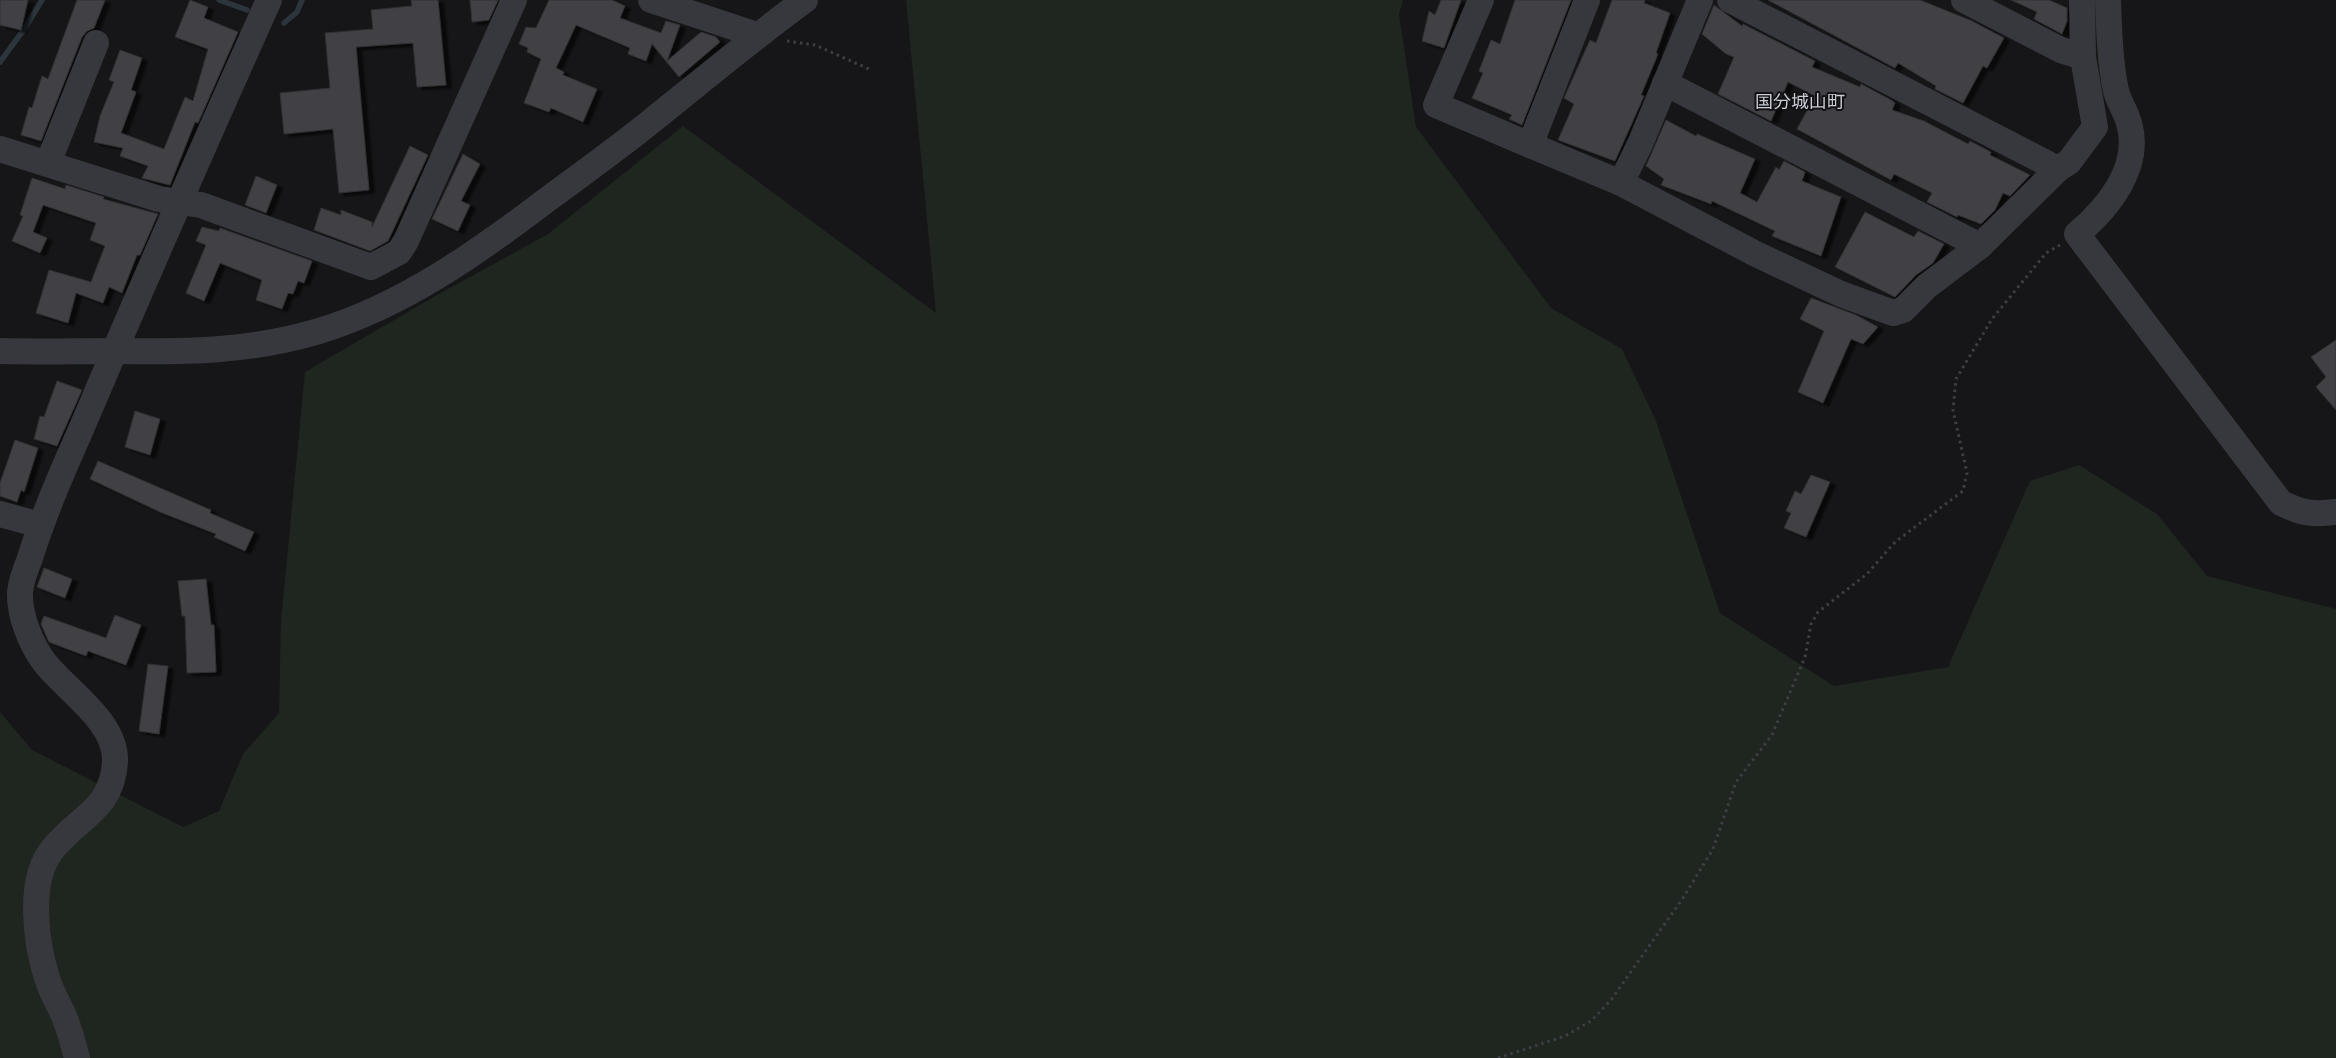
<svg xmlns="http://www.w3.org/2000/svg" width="2336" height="1058" viewBox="0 0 2336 1058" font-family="'Public Sans','Noto Sans JP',sans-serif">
  <defs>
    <filter id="shadow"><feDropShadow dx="5.5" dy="3" stdDeviation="1" flood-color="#0009"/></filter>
  </defs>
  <rect width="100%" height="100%" fill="#161618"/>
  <polygon fill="#1e261f" points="906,0 1403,0 1399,14 1416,127 1551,308 1622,349 1656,421 1720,613 1834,686 1948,667 2030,481 2079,465 2157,514 2207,576 2336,609 2336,1058 0,1058 0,712 32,750 183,827 219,811 243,754 279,713 281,621 305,372 437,295 548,234 683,126 936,313"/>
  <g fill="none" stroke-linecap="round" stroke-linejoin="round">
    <g stroke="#2c353c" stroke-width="5.5">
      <polyline points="219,0 247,10"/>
      <polyline points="284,23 297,12 302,0"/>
      <polyline points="0,62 25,28 42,0"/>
    </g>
  </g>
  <g fill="#404145" stroke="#303034" filter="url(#shadow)">
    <polygon points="0,0 28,0 21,30 0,25"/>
    <polygon points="77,0 105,0 94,28 87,31 82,37 41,141 21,135 29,107 32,108 42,76 48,79"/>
    <polygon points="190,0 208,7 204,18 238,32 198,123 195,122 170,185 142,178 148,166 120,156 123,148 94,142 100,116 114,82 109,80 120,50 142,58 131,90 136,92 121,133 164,149 185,97 193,101 208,49 175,37"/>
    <polygon points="411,0 438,0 446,85 417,87 413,43 356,47 369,190 339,193 333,129 284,134 280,93 330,88 325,33 373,29 371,10 412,6"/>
    <polygon points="470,0 498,0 489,20 472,22"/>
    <polygon points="549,0 612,0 625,6 620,18 661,33 666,21 680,25 667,61 701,32 716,37 720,42 679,77 652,44 646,61 628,54 630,48 576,25 556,68 564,72 563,75 597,89 583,122 551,108 549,112 524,103 541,59 527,52 528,48 519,44 526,27 536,28"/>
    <polygon points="1441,0 1461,0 1444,48 1422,41 1429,11 1435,15"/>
    <polygon points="1515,0 1571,0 1522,125 1509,119 1512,115 1472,98 1483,73 1479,71 1491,40 1500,44"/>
    <polygon points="1612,0 1645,0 1644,3 1670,13 1656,53 1658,54 1641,95 1644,96 1615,161 1558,140 1574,104 1564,98 1590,40 1596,43"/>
    <polygon points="1768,0 1920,0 1972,21 2004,38 1987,68 1983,66 1963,103 1935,89 1936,86 1898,63 1895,68 1893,67"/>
    <polygon points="2011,0 2049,0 2067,8 2067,21 2062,34 2034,19 2037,12"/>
    <polygon points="1714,5 1742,26 1743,24 1815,61 1812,67 1860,87 1861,84 1891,100 1895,103 1892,110 1924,121 1968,144 1970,141 1991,152 1990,155 2030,175 2010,196 2003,193 1995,210 1981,224 1958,215 1957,217 1927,202 1932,193 1894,174 1891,180 1797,129 1815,96 1788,82 1771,121 1718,94 1734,57 1726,54 1702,34"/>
    <polygon points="1666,120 1696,136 1697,134 1755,159 1740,193 1757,202 1776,167 1779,170 1784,161 1805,172 1802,181 1841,197 1821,256 1772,236 1775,231 1712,201 1711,204 1661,185 1664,179 1646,166"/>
    <polygon points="410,146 428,155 388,241 370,251 314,230 321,208 341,215 341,210 372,222 372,227"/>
    <polygon points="463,154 480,164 461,201 470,205 458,231 432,219"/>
    <polygon points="256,176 277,185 266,213 245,205"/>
    <polygon points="32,178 65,189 66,185 104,197 103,199 158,214 140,255 137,255 122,293 109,287 103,303 76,293 68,323 36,313 49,270 91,282 105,246 90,240 96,223 43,205 33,232 47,238 40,253 12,241 23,216 20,215"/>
    <polygon points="1865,212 1914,237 1918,231 1944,244 1933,263 1916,275 1895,297 1835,267"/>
    <polygon points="202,227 219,231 220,228 312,261 304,283 298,281 293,294 288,293 282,309 256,300 262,280 220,263 204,301 186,293 206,245 196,241"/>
    <polygon points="1811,298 1856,315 1878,327 1863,344 1851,339 1823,403 1798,392 1824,331 1800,319"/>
    <polygon points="2336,340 2336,410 2316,387 2326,377 2311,357"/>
    <polygon points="57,381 82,390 57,446 34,439 40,416 44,417"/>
    <polygon points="135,411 160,419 150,455 125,447"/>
    <polygon points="15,440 38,448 24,492 21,490 17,502 0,496 0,483"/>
    <polygon points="98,461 211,510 210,513 254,532 245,551 214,537 216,534 160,512 90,479"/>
    <polygon points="1811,475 1830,482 1806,537 1784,528 1791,513 1786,511 1795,491 1801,494"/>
    <polygon points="44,568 72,579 65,598 37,587"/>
    <polygon points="206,579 211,625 214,625 216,672 187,673 185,616 182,616 178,581"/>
    <polygon points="115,615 141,625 126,665 88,651 86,656 49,642 41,624 44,616 106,638"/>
    <polygon points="148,664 168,666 159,734 139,731"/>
  </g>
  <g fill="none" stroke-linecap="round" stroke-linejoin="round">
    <g stroke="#3d3f44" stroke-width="3" stroke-dasharray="2.5 4" stroke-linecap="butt">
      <polyline points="787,41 815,45 869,69"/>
      <polyline points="1498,1058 1565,1036 1591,1021 1611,1000 1683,898 1713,849 1736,782 1772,735 1805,657 1811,624 1818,612 1867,574 1895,542 1963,491 1967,473 1953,410 1956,379 1992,319 2046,253 2060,245"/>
    </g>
    <g stroke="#37383d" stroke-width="26">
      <polyline points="651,0 757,35"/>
      <polyline points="1481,0 1436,105 1530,145 1587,0"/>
      <polyline points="1730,0 2058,169"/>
      <polyline points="1964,0 2061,50 2083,57"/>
      <path d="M 2108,0 C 2109,30 2110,62 2116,91 C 2119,102 2126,112 2129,123 C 2142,167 2108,208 2077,234 L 2281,503 C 2302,513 2313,515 2336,512"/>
      <polyline points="1665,83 1980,246"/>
      <polyline points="1530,145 1621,183 1756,254 1841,294 1893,313 1903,310 1927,286 1980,246 2058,169 2069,162 2095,127 2083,57 2082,0"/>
      <polyline points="0,149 159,199 201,205 371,267 399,252 406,241 514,0"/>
      <polyline points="48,163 96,43"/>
      <polyline points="1621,183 1640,144 1700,0"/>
      <path d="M 0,351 C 38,352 76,351 115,351 C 186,352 249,352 319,331 C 405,305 481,250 552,196 C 586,171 621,146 654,119 C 704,79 753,38 805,0"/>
      <polyline points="0,514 40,525"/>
      <path d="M 77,1058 C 74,1047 71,1035 67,1024 C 62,1009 53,996 48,981 C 36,945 27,881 52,850 C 77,817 112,811 115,762 C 117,722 67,691 45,663 C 31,645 19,615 20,592 C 21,581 26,568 30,558 C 44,513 63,470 82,427 C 143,284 205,142 269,0"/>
    </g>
  </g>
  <g text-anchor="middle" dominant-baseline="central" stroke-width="4" stroke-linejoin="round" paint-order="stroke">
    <g font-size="18" fill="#c9ccd4" stroke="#111113">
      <text x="1800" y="101">国分城山町</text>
    </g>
  </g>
</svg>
